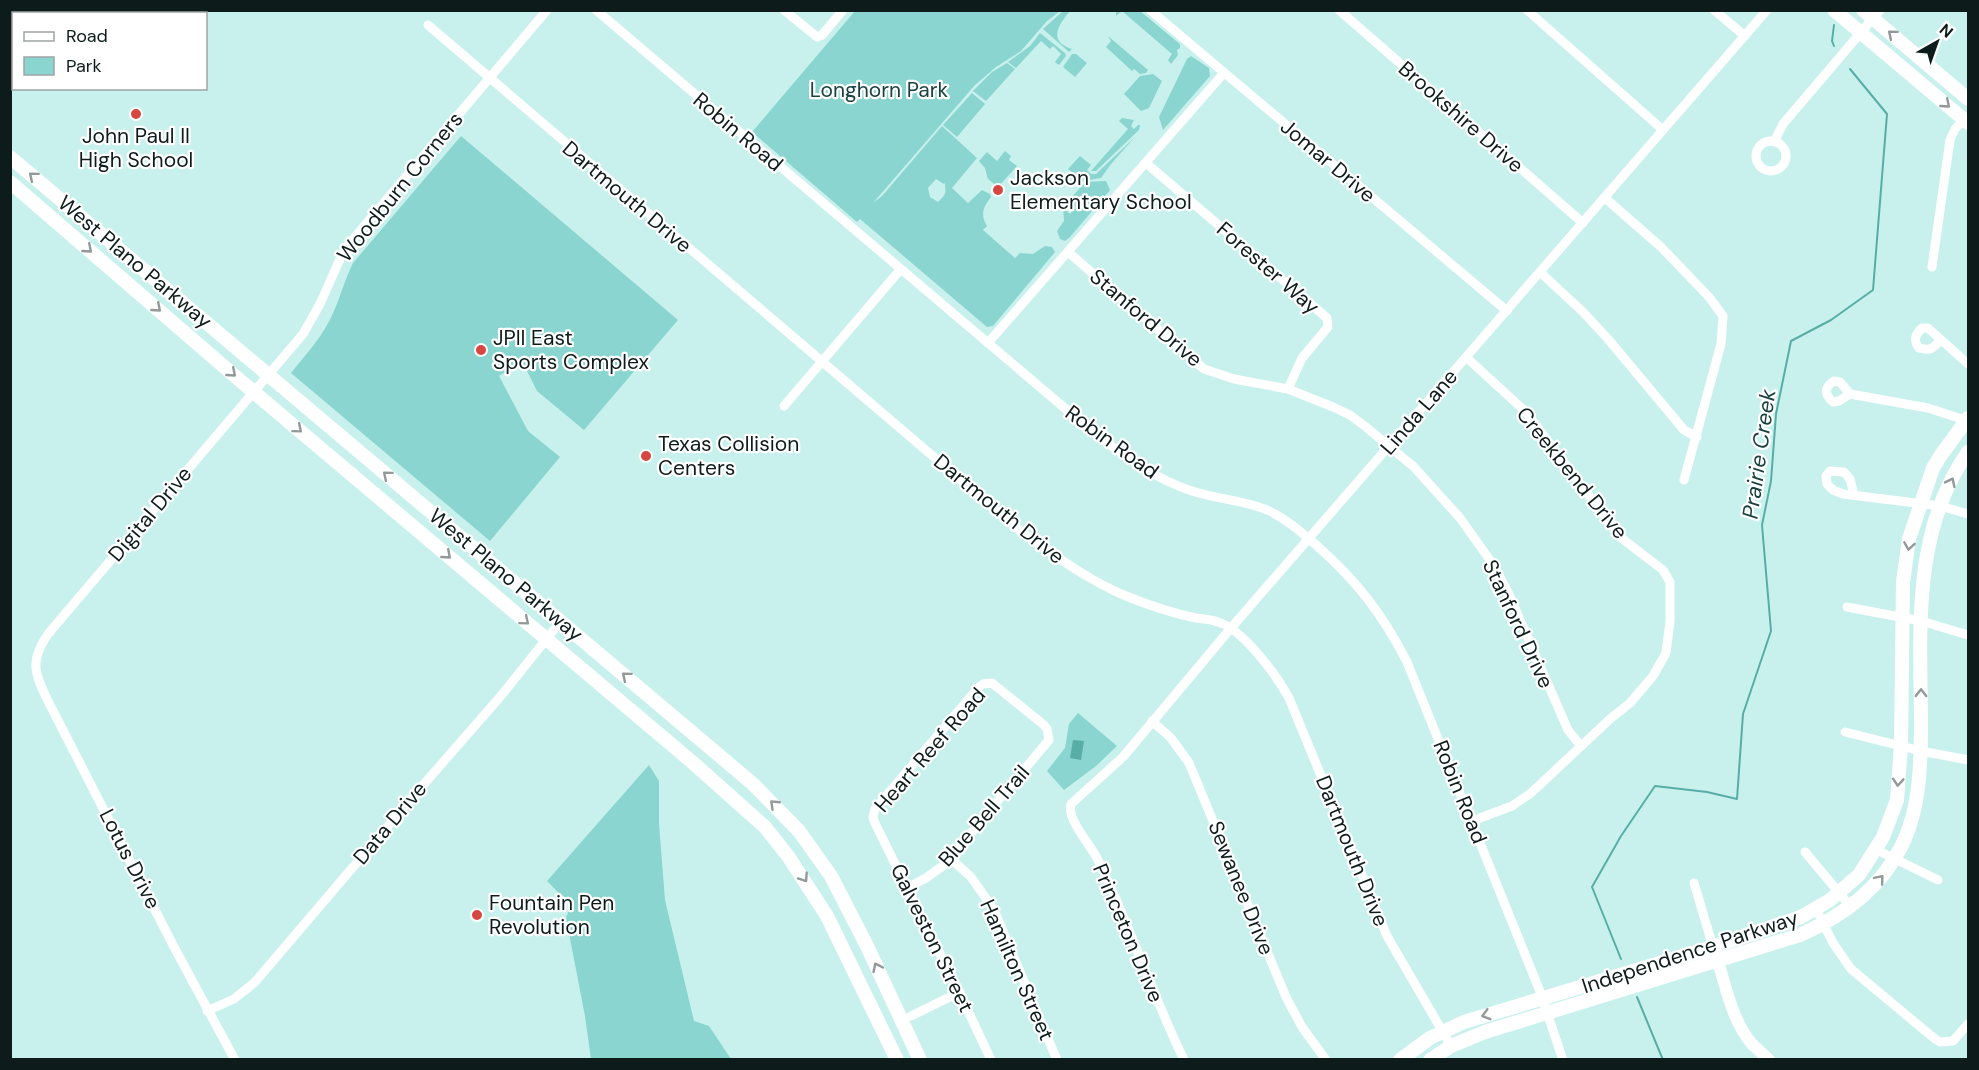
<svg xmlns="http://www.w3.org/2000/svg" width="1979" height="1070" viewBox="0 0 1979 1070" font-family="'DM Sans',sans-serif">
  <rect width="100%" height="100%" fill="#c8f1ed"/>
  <g fill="#8ad5cf" fill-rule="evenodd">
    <path d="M 855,11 L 1060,11 L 1047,21 L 1021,51 L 996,67 L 975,85 L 873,203 L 882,196 L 942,126 L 977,158 L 952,188 L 968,203 L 982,190 L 990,194 L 991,197 C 983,207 980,215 987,226 L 983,230 L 1015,258 L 1020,253 L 1033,254 L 1045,246 L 1052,247 L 1055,252 L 993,326 L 987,327 L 860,219 L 857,222 L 752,132 ZM 936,179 L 944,184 L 945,183 C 945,192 948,193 938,202 L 930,197 L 928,188 Z"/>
    <path d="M 1063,11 L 1070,11 C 1059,24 1047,41 1072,49 L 1069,52 L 1043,29 Z"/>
    <polygon points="1116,11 1140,11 1175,40 1180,44 1180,48 1177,50 1178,55 1171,64 1168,60 1172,54 1122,11 1116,16"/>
    <polygon points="1040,33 1065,53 1066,56 1059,65 1055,62 1061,54 1053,46 1050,49 1041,41 1016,68 1008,62 1030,46"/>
    <polygon points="1108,36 1148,70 1146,73 1140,74 1134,69 1132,71 1106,47 1111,41"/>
    <polygon points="1072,54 1076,54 1087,63 1075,77 1063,67"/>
    <polygon points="1191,56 1209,68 1210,76 1163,130 1159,117 1187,59"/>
    <polygon points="1007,63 1015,69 986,101 973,91 992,72"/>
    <polygon points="1153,74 1162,81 1149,108 1141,111 1124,94 1140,76"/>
    <polygon points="972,93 985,104 957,137 943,125"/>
    <polygon points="1122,118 1134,120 1131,126 1134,129 1138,125 1140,125 1139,130 1096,171 1091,171 1128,129 1119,121"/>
    <path d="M 461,136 L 678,320 L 584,430 L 537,391 L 522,361 L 499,376 L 528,431 L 560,457 L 490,541 L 291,373 C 307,353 324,335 334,311 C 341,295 345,279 353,263 Z"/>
    <polygon points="1135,137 1111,164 1101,178 1082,181 1068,169 1080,156 1091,165 1087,170 1091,174 1096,174"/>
    <polygon points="1005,151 1011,156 1009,160 1017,166 998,187 988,179 985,168 979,161 987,152 997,161"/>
    <polygon points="1106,181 1110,190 1070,237 1065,241 1060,239 1057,231 1064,221 1063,207 1070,214 1073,210 1066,204 1085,182"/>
    <polygon points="1078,713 1117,746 1096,766 1064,790 1047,771 1065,748 1069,724"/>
    <polygon points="649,765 659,781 659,824 665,900 694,1021 709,1026 731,1059 591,1059 585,1016 566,918 572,902 559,893 547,881"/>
  </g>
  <polygon fill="#58ada7" points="1073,740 1084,741 1081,760 1070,758"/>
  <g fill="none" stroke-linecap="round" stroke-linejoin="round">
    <g stroke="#58ada7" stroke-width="2">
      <polyline points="1834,46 1832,41 1834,25"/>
      <polyline points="1621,959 1592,887 1621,836 1655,786 1707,792 1737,799 1743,714 1771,631 1762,525 1771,481 1776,414 1791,341 1831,320 1873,290 1887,114 1850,69"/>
      <polyline points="1637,997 1663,1060"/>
    </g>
    <g stroke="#fff" stroke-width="9">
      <path d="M 596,10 L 1094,433 C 1125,456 1155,479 1192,491 C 1216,499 1243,500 1267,510 C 1285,518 1300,531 1315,544 C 1356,580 1382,613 1407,662 L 1539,989 L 1562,1057"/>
      <polyline points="784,10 817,37 822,35 843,10"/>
      <polyline points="1150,10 1507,311"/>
      <polyline points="1339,10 1583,223"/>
      <polyline points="1527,10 1663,130"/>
      <polyline points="1714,10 1745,36"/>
      <path d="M 428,25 L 1024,534 C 1057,557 1088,580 1126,596 C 1148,605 1172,613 1196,618 C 1203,619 1211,619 1218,622 C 1243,629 1277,676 1289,698 L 1387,936 L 1451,1046"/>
      <circle cx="1771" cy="156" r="15"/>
      <polyline points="1774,142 1783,124 1880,10"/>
      <polyline points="1146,163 1327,318 1328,327 1302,358 1288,389"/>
      <polyline points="1605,198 1661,247 1709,297 1723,316 1721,344 1684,480"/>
      <polyline points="1068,252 1204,369 1234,379 1288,389 1333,407 1350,415 1366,427 1414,467 1460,518 1492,563 1507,590 1568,730 1581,746"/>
      <polyline points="1932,267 1950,140 1955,129 1966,117"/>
      <polyline points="1541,273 1583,312 1608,339 1684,430 1697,437"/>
      <path d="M 1940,340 C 1933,349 1930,351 1919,348 C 1913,340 1915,335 1922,328 L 1928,328 L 1968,364"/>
      <polyline points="988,343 1223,74"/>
      <polyline points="1467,358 1526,412 1620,537 1663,570 1670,582 1670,621 1666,653 1653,676 1630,703 1610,719 1531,793 1512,806 1472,821"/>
      <path d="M 1834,381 L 1840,382 L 1850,394 L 1839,401 L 1833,402 C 1824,394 1824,388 1834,381 Z"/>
      <polyline points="1850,394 1928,408 1968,421"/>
      <polyline points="784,406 900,270"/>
      <polyline points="1854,495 1850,479 1844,472 1830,471 1826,476 1827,484 1833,490 1843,494 1940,506 1968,514"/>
      <polyline points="1847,607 1921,621 1968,635"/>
      <polyline points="1152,721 1171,738 1189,763 1286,997 1302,1027 1326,1060"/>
      <polyline points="1845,732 1921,751 1968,760"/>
      <polyline points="1877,850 1938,880"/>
      <polyline points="1805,852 1851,907"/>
      <polyline points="950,858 971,877 994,910 1057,1060"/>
      <polyline points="1694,883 1713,947"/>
      <path d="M 907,888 L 926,878 L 944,865 L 1049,740 L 1047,729 L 1044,725 L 992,683 L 983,684 L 979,687 L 875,809 L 873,817 L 874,821 C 913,901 954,979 991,1060"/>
      <polyline points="1816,909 1833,943 1851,969 1935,1039 1940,1042 1953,1041 1968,1024"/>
      <polyline points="207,1011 234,999 255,982 417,792 500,697 561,621"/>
      <polyline points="911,1016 960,992"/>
      <path d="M 235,1060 L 174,947 L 47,699 C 34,672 30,660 48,634 L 303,334 L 320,304 L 344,250 L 547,10"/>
      <path d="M 1184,1060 C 1152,994 1130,925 1098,860 C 1091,845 1066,819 1071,804 L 1123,757 L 1231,628 L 1767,10"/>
    </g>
    <path stroke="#fff" stroke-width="12" d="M 1715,953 C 1726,983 1730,1018 1752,1044 C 1757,1049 1763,1054 1769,1060"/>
    <g stroke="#fff" stroke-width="14">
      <polyline points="1834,10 1968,123"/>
      <polyline points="1863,10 1968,99"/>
      <polyline points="10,157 753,784 799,831 831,876 867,946 920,1060"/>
      <polyline points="10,182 243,383 691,761 765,827 788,856 827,916 897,1060"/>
      <polyline points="1400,1060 1430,1038 1464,1022 1713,947 1801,917 1830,900 1859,875 1883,837 1897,800 1901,746 1903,582 1909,539 1933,468 1941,455 1968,418"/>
      <path d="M 1430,1060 L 1451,1046 L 1485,1032 L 1800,935 C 1843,916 1880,889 1901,847 C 1921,808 1921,760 1921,717 C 1920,627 1913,529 1968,452"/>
    </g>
  </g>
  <defs><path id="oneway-chevron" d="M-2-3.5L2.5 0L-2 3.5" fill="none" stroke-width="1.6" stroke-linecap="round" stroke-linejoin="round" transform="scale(1.5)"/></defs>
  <g stroke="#929998">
    <use href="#oneway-chevron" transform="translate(1892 34) rotate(-140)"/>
    <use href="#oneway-chevron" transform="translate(1946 104) rotate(41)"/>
    <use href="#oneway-chevron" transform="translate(33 176) rotate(-140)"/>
    <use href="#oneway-chevron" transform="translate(88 249) rotate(41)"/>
    <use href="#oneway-chevron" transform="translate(157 308) rotate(41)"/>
    <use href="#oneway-chevron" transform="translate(232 373) rotate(41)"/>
    <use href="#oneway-chevron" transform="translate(298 429) rotate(40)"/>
    <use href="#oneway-chevron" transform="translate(387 475) rotate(-140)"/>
    <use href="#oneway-chevron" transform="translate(1951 482) rotate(-64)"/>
    <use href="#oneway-chevron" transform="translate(1909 546) rotate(99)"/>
    <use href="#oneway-chevron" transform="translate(447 555) rotate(41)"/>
    <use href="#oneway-chevron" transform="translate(525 621) rotate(40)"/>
    <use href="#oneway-chevron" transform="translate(626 676) rotate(-140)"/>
    <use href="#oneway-chevron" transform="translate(1921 693) rotate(-90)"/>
    <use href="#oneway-chevron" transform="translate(1898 782) rotate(94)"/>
    <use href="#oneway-chevron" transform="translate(774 804) rotate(-136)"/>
    <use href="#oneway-chevron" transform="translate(804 878) rotate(56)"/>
    <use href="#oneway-chevron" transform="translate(1880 879) rotate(-50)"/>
    <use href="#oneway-chevron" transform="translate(877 967) rotate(-115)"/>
    <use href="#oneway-chevron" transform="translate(1486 1015) rotate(164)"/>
  </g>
  <g fill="#d64742" stroke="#fff" stroke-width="2">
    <circle cx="136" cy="114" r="6"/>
    <circle cx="998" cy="190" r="6"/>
    <circle cx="481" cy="350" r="6"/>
    <circle cx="646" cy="456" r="6"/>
    <circle cx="477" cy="915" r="6"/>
  </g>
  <g text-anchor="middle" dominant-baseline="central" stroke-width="4.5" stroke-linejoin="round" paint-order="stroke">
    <g font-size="21" fill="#1a4240" stroke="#fff">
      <text x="879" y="90">Longhorn Park</text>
    </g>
    <g font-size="21" fill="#0d1c1b" stroke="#fff">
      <text transform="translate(1461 117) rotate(41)">Brookshire Drive</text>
      <text transform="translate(738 132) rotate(40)">Robin Road</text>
      <text transform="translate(1328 161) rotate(40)">Jomar Drive</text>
      <text transform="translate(400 187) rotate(-51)">Woodburn Corners</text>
      <text transform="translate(627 197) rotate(40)">Dartmouth Drive</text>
      <text transform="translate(135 262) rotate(40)">West Plano Parkway</text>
      <text transform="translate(1268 268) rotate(41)">Forester Way</text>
      <text transform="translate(1146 318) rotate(40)">Stanford Drive</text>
      <text transform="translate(1419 412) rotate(-49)">Linda Lane</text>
      <text transform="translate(1112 442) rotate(36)">Robin Road</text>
      <text transform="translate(1572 473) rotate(51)">Creekbend Drive</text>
      <text transform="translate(999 509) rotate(39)">Dartmouth Drive</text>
      <text transform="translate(150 514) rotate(-50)">Digital Drive</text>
      <text transform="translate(506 575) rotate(40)">West Plano Parkway</text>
      <text transform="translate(1518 624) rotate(65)">Stanford Drive</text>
      <text transform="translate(930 750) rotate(-49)">Heart Reef Road</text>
      <text transform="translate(1460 792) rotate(68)">Robin Road</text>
      <text transform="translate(984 816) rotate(-49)">Blue Bell Trail</text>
      <text transform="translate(390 823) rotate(-50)">Data Drive</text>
      <text transform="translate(1352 851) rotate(68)">Dartmouth Drive</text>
      <text transform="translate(130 859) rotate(63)">Lotus Drive</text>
      <text transform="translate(1241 888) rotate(68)">Sewanee Drive</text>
      <text transform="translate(1128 933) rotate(67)">Princeton Drive</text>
      <text transform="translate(932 938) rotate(64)">Galveston Street</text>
      <text transform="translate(1690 952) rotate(-18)">Independence Parkway</text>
      <text transform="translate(1017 970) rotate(66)">Hamilton Street</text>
    </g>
    <g font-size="21" fill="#0d1c1b" stroke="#fff" text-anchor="start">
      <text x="136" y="136" text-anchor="middle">John Paul II<tspan x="136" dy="24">High School</tspan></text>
      <text x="1010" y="178">Jackson<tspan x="1010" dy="24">Elementary School</tspan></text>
      <text x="493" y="338">JPII East<tspan x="493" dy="24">Sports Complex</tspan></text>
      <text x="658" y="444">Texas Collision<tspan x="658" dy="24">Centers</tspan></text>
      <text x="489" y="903">Fountain Pen<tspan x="489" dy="24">Revolution</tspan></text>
    </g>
    <g font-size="22" font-style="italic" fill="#19413f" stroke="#fff">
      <text transform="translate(1759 454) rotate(-82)">Prairie Creek</text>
    </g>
  </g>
  <rect width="1979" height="1070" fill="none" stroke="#0d1c1b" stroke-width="24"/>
  <rect x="12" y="12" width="195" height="78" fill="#ffffff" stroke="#9ea4a4" stroke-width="1.5"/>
  <rect x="24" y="32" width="30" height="9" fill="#ffffff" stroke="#9ea4a4" stroke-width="1.5"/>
  <text x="66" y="42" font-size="18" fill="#0d1c1b">Road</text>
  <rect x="24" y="57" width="30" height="18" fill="#8ad5cf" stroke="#9ea4a4" stroke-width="1.5"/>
  <text x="66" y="72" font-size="18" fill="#0d1c1b">Park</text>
  <g transform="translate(1937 42) rotate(40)" stroke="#ffffff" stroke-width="4.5" paint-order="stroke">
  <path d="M0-4.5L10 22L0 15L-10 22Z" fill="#0d1c1b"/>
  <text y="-9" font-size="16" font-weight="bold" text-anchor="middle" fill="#0d1c1b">N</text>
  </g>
</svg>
